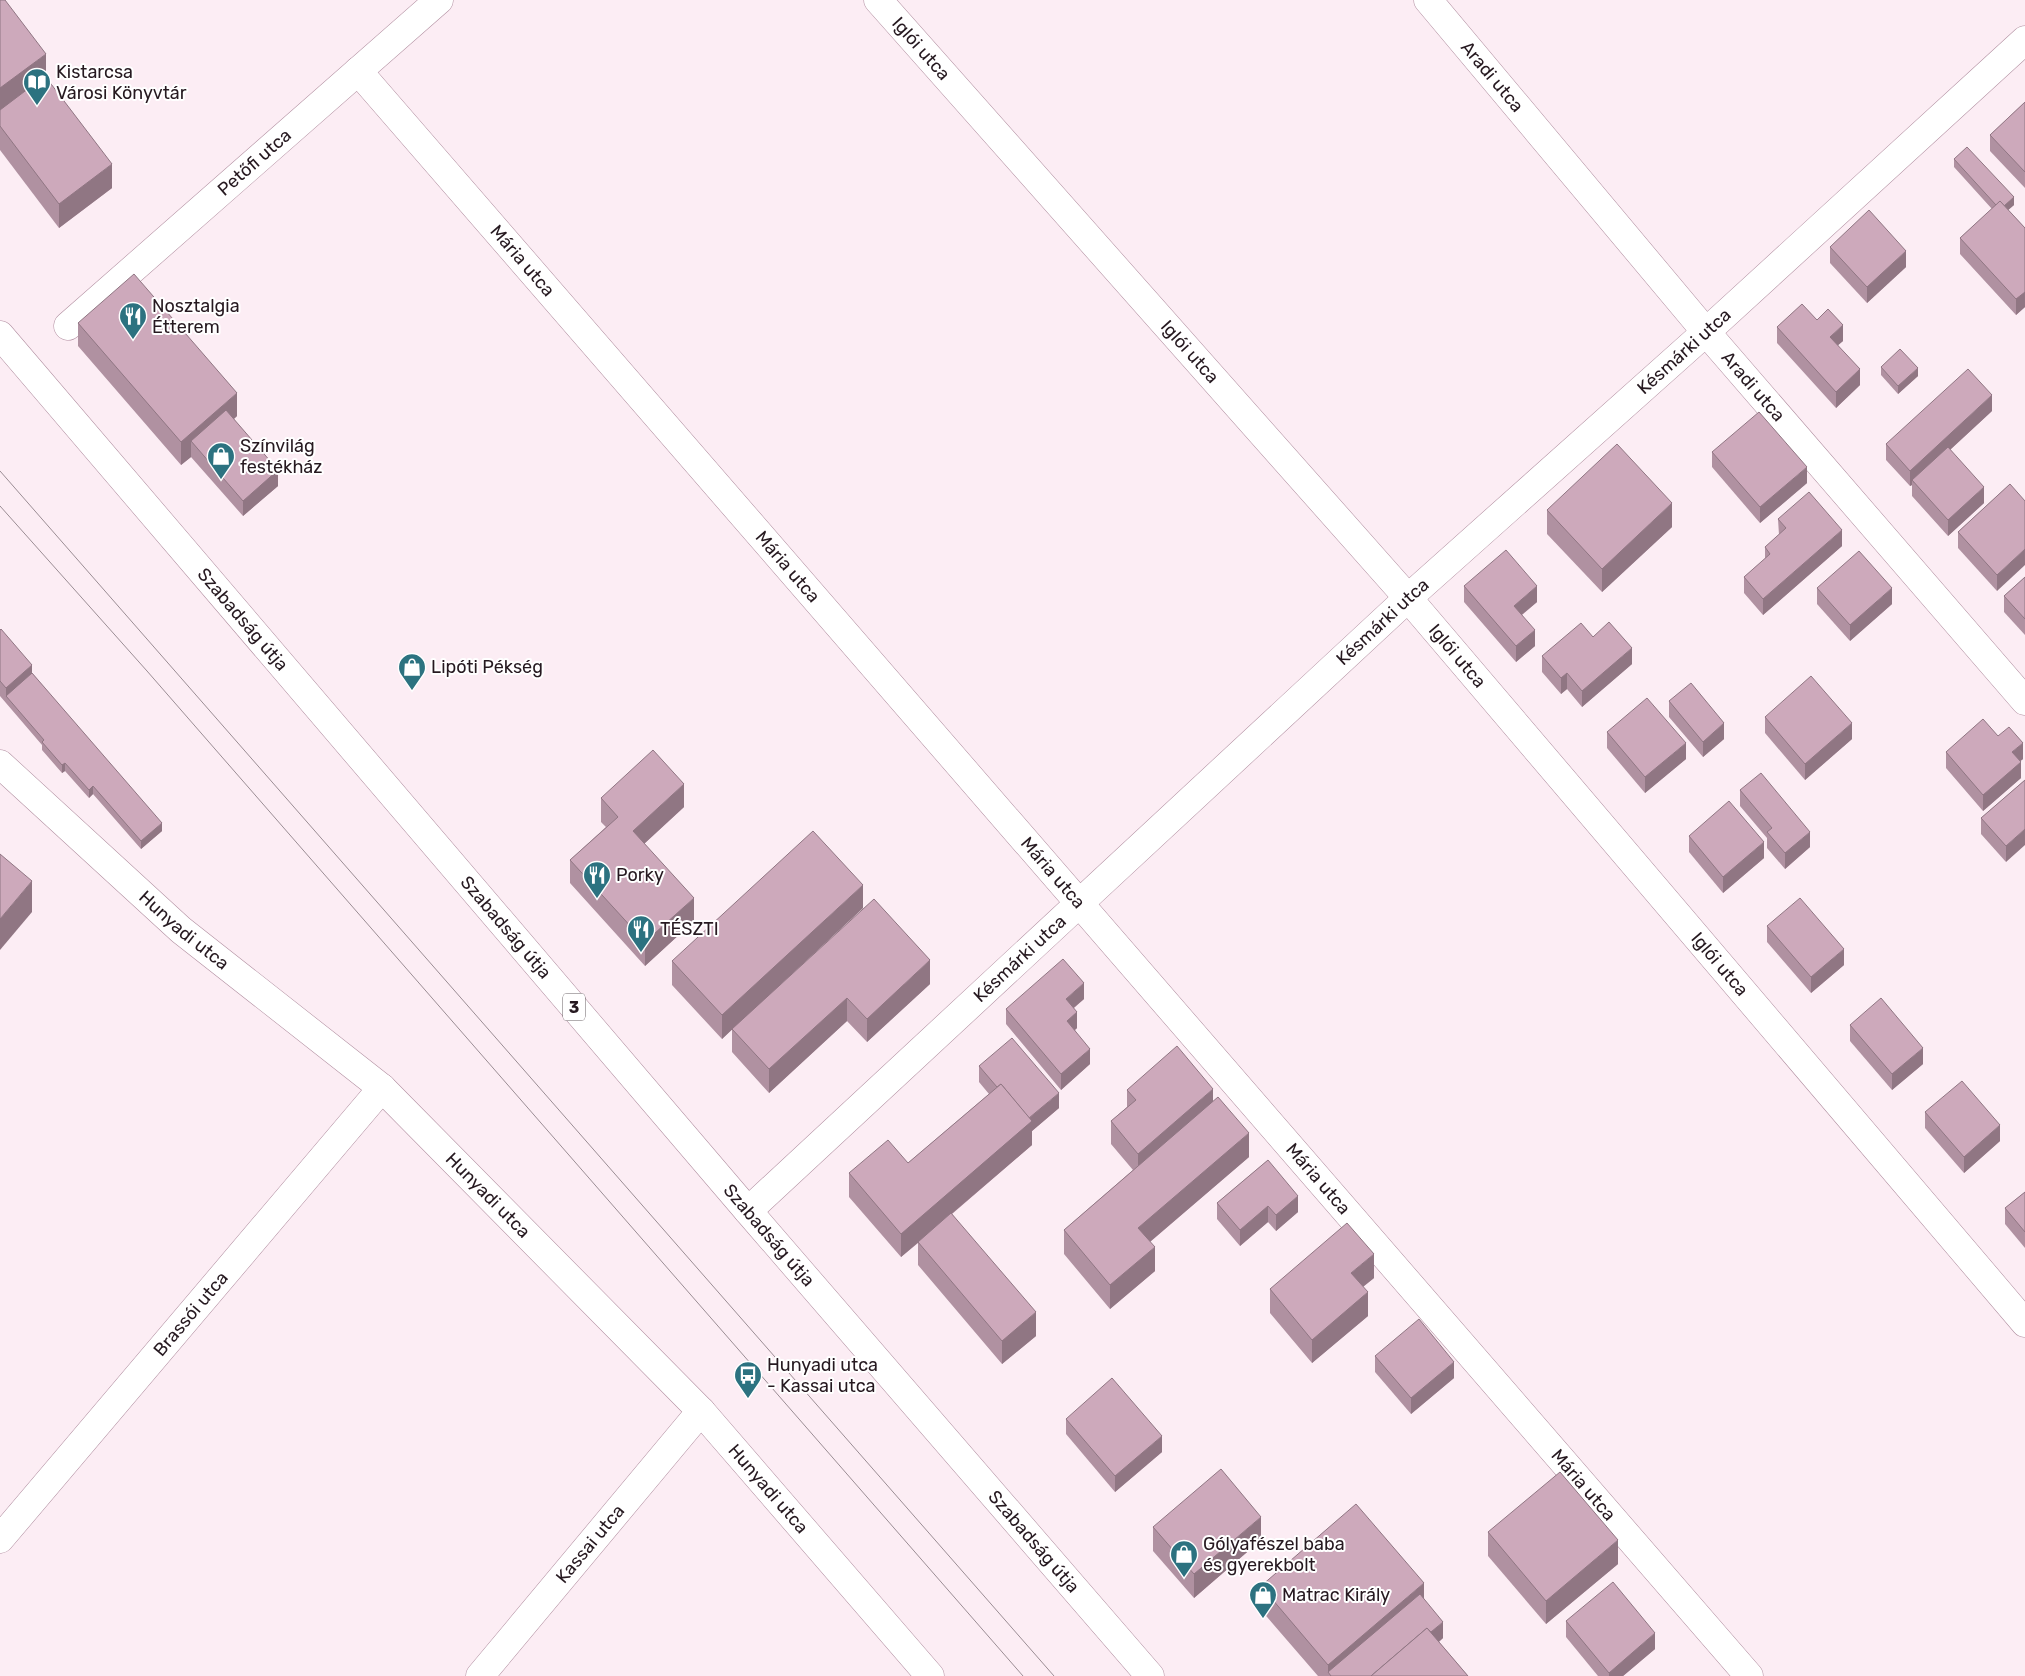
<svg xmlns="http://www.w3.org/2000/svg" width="2025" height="1676" viewBox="0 0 2025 1676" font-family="Rubik,sans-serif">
  <rect width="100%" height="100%" fill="#fcedf4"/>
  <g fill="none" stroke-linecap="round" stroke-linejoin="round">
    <g stroke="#b08d9f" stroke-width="29">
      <g id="minor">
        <path id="s1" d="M 878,0 L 1408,598 L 2025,1323"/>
        <path id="s2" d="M 1428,0 L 1706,332 L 2025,701"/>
        <path id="s3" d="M 358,71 L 1749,1676"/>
        <path id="s4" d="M 68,326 L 439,0"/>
        <path id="s5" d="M 0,764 L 181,930 L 382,1088 L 701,1411 L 930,1676"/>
        <path id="s6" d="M 748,1211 L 1408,598 L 1706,332 L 2025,40"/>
        <path id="s7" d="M 0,1539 L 382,1088"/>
        <path id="s8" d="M 480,1676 L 701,1411"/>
      </g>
    </g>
    <g stroke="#b08d9f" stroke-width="29">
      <g id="primary">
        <path id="s9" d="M 0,335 L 748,1211 L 1150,1676"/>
      </g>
    </g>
    <use href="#minor" stroke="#fff" stroke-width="28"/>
    <use href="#primary" stroke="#fff" stroke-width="28"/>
    <g stroke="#9b8d94" stroke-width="1">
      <polyline points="0,471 1054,1676"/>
      <polyline points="0,506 147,671 1023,1676"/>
    </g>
  </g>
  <g fill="#b091a1">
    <polygon points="0,0 112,188 59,228 0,150"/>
    <polygon points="2025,102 2025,188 1990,151 1990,135"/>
    <polygon points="1954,159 2014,205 2008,210 2025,228 2025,307 2016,315 1960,254 1960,238 1992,209 1954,167"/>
    <polygon points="1830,247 1906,267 1867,303 1830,263"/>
    <polygon points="1817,320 1843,341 1838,345 1860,385 1836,408 1777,343 1777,327"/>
    <polygon points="78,323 237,416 234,419 278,486 243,516 191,457 181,465 78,346"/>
    <polygon points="1881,367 1918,376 1898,394 1881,375"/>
    <polygon points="1992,411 1950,450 1984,503 1948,536 1912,496 1912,485 1910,486 1886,460 1886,444"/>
    <polygon points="1712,452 1807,483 1760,523 1712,467"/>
    <polygon points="2010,484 1997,591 1958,548 1958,532"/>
    <polygon points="1547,510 1672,527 1602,592 1547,534"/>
    <polygon points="1778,519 1842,546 1763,615 1744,593 1744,577 1765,559 1765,547 1779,535"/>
    <polygon points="2025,577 2025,635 2004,612 2004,596"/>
    <polygon points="1464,586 1537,602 1522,615 1535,646 1516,662 1464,602"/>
    <polygon points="1817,588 1892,604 1850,641 1817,604"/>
    <polygon points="0,630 32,673 162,831 141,849 93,794 89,798 65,771 62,773 42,750 42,745 0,696"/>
    <polygon points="1593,637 1632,664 1582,707 1567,689 1561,694 1542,672 1542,656"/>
    <polygon points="1669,701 1724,739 1703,757 1669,717"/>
    <polygon points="1765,717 1852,739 1805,780 1765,733"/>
    <polygon points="1607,732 1686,759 1645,793 1607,748"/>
    <polygon points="1998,736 2023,759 2020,761 2021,778 1983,811 1946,768 1946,752"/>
    <polygon points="2025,780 2006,862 1981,834 1981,818"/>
    <polygon points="1740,790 1810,847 1785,869 1767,848 1767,838 1740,806"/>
    <polygon points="601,798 684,807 644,844 694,921 645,966 570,883 570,860 606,827 601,822"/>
    <polygon points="1689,836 1764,858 1723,893 1689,852"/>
    <polygon points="863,908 781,984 930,984 867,1042 847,1021 769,1093 732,1052 732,1029 722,1039 672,985 672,961"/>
    <polygon points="1767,926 1844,965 1811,993 1767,942"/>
    <polygon points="1084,999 1074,1008 1077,1028 1075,1030 1090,1064 1061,1090 1006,1024 1006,1009"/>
    <polygon points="1850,1025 1923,1064 1892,1090 1850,1041"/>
    <polygon points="979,1066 1059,1108 1032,1131 1032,1145 952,1214 1036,1336 1002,1364 918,1265 918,1243 901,1257 849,1197 849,1173 908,1163 989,1094 979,1082"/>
    <polygon points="1127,1090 1213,1101 1249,1157 1150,1242 1155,1271 1110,1309 1064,1254 1064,1230 1133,1170 1111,1144 1111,1121 1127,1107"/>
    <polygon points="1925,1112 2000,1141 1964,1173 1925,1128"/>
    <polygon points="1268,1160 1298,1212 1276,1231 1268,1222 1240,1246 1217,1219 1217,1203"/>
    <polygon points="2025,1192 2025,1248 2005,1224 2005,1208"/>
    <polygon points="1374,1278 1363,1287 1368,1316 1312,1363 1270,1313 1270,1289"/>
    <polygon points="1375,1356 1454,1378 1411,1414 1375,1372"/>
    <polygon points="1066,1419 1162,1452 1115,1492 1066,1434"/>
    <polygon points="1153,1527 1261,1540 1194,1598 1153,1551"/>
    <polygon points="1488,1532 1618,1564 1546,1624 1488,1556"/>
    <polygon points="1261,1586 1424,1599 1443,1638 1439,1642 1468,1676 1318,1676 1261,1610"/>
    <polygon points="1566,1621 1655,1649 1623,1676 1598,1676 1566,1637"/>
  </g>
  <g fill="#907683">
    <polygon points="46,54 46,77 0,112 0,88"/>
    <polygon points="112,164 112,188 59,228 59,204"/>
    <polygon points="2014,197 2014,205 2000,217 2000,209"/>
    <polygon points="1906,251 1906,267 1867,303 1867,287"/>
    <polygon points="2025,292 2025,307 2016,315 2016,299"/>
    <polygon points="1843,325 1843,341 1830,352 1830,337"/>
    <polygon points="1918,368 1918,376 1898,394 1898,386"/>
    <polygon points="1860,369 1860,385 1836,408 1836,392"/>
    <polygon points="237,393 237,416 199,450 191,441 191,457 181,465 181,442"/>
    <polygon points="1992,395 1992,411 1914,483 1912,480 1912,485 1910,486 1910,471"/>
    <polygon points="1807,467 1807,483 1760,523 1760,507"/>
    <polygon points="278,470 278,486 243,516 243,501"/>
    <polygon points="1984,487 1984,503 1948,536 1948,520"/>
    <polygon points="1672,503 1672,527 1602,592 1602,569"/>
    <polygon points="1842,530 1842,546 1763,615 1763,599"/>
    <polygon points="2025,549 2025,565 1997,591 1997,575"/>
    <polygon points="1537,586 1537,602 1514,621 1514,606"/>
    <polygon points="1892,588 1892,604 1850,641 1850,625"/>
    <polygon points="1535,630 1535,646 1516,662 1516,646"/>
    <polygon points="1632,648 1632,664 1582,707 1582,691"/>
    <polygon points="32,665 32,681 6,696 6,688"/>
    <polygon points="1567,673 1567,689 1561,694 1561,678"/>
    <polygon points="1724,723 1724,739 1703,757 1703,742"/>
    <polygon points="1852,723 1852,739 1805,780 1805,764"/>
    <polygon points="1686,743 1686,759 1645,793 1645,777"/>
    <polygon points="2023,743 2023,759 2012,768 2012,752"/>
    <polygon points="2021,762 2021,778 1983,811 1983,795"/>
    <polygon points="65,763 65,771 62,773 62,765"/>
    <polygon points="684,784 684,807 633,854 633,831"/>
    <polygon points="93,786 93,794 89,798 89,790"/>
    <polygon points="162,823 162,831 141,849 141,841"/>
    <polygon points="2025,829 2025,845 2006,862 2006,846"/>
    <polygon points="1810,832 1810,847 1785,869 1785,853"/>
    <polygon points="1764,842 1764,858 1723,893 1723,877"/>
    <polygon points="32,881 32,912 0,950 0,919"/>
    <polygon points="863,885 863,908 722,1039 722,1015"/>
    <polygon points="694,898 694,921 645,966 645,942"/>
    <polygon points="1844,949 1844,965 1811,993 1811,977"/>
    <polygon points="930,960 930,984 867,1042 867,1019"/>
    <polygon points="1084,983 1084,999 1066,1014 1066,999"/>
    <polygon points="847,998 847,1021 769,1093 769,1069"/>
    <polygon points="1077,1012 1077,1028 1067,1037 1067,1021"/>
    <polygon points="1923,1048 1923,1064 1892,1090 1892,1074"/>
    <polygon points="1090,1049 1090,1064 1061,1090 1061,1074"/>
    <polygon points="1213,1089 1213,1112 1138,1177 1138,1154"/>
    <polygon points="1059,1093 1059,1108 1032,1131 1032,1145 901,1257 901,1234 1026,1121"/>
    <polygon points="2000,1125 2000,1141 1964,1173 1964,1157"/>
    <polygon points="1249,1133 1249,1157 1138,1252 1138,1228"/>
    <polygon points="1298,1196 1298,1212 1276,1231 1276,1215"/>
    <polygon points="1268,1206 1268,1222 1240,1246 1240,1230"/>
    <polygon points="1155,1247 1155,1271 1110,1309 1110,1285"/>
    <polygon points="1374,1254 1374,1278 1351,1296 1351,1273"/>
    <polygon points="1368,1292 1368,1316 1312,1363 1312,1340"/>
    <polygon points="1036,1312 1036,1336 1002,1364 1002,1341"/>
    <polygon points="1454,1362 1454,1378 1411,1414 1411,1398"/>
    <polygon points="1162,1436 1162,1452 1115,1492 1115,1476"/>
    <polygon points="1261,1517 1261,1540 1194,1598 1194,1574"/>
    <polygon points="1618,1540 1618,1564 1546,1624 1546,1601"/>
    <polygon points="1424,1583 1424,1606 1328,1672 1328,1665"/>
    <polygon points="1443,1622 1443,1638 1398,1676 1380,1676"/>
    <polygon points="1655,1633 1655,1649 1623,1676 1609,1676 1609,1673"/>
  </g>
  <g fill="#cda9bb" stroke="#907683">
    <polygon points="0,0 5,0 46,54 0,88"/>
    <polygon points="45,76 112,164 59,204 0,126 0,110"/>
    <polygon points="2025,102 2025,172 1990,135"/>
    <polygon points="1967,147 2014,197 2004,206 2000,201 1996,205 1954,159"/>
    <polygon points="2000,201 2025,228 2025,292 2016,299 1960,238"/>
    <polygon points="1869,210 1906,251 1867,287 1830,247"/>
    <polygon points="134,274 237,393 181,442 78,323"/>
    <polygon points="1802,304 1817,320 1828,309 1843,325 1830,337 1860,369 1836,392 1777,327"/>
    <polygon points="1900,349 1918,368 1898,386 1881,367"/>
    <polygon points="1968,369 1992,395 1910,471 1886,444"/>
    <polygon points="226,410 278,470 243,501 191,441"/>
    <polygon points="1759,412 1807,467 1760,507 1712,452"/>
    <polygon points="1617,444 1672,503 1602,569 1547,510"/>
    <polygon points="1948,447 1984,487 1948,520 1912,480"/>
    <polygon points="2010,484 2025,501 2025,549 1997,575 1958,532"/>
    <polygon points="1809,492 1842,530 1763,599 1744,577 1770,554 1765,547 1786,528 1778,519"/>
    <polygon points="1506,550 1537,586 1514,606 1535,630 1516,646 1464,586"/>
    <polygon points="1859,551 1892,588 1850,625 1817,588"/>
    <polygon points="2025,577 2025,619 2004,596"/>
    <polygon points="1609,622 1632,648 1582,691 1567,673 1561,678 1542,656 1581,623 1593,637"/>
    <polygon points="1,629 32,665 6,688 0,681 0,630"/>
    <polygon points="32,673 162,823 141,841 93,786 89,790 65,763 62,765 42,742 44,740 6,696"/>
    <polygon points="1811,676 1852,723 1805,764 1765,717"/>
    <polygon points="1691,683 1724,723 1703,742 1669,701"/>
    <polygon points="1647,698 1686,743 1645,777 1607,732"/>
    <polygon points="1983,719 1998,736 2009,727 2023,743 2012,752 2021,762 1983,795 1946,752"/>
    <polygon points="653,750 684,784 633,831 694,898 645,942 570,860 618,817 601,798"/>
    <polygon points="1761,773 1810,832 1785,853 1767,832 1772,828 1740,790"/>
    <polygon points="2025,780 2025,829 2006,846 1981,818"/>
    <polygon points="1729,801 1764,842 1723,877 1689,836"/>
    <polygon points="813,831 863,885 722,1015 672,961"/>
    <polygon points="0,854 32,881 0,919"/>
    <polygon points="1800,898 1844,949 1811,977 1767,926"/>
    <polygon points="874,899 930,960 867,1019 847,998 769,1069 732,1029"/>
    <polygon points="1063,959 1084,983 1066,999 1077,1012 1067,1021 1090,1049 1061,1074 1006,1009"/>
    <polygon points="1881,998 1923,1048 1892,1074 1850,1025"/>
    <polygon points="1012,1038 1059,1093 1029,1118 1001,1084 997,1087 979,1066"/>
    <polygon points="1177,1046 1213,1089 1138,1154 1111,1121 1136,1100 1127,1090"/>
    <polygon points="1962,1081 2000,1125 1964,1157 1925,1112"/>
    <polygon points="1001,1084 1032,1121 901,1234 849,1173 888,1140 908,1163"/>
    <polygon points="1218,1097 1249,1133 1138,1228 1155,1247 1110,1285 1064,1230"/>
    <polygon points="1268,1160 1298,1196 1276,1215 1268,1206 1240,1230 1217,1203"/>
    <polygon points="2025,1192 2025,1232 2005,1208"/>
    <polygon points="951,1213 1036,1312 1002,1341 918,1242"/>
    <polygon points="1347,1223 1374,1254 1351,1273 1368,1292 1312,1340 1270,1289"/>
    <polygon points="1419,1319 1454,1362 1411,1398 1375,1356"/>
    <polygon points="1112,1378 1162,1436 1115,1476 1066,1419"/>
    <polygon points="1221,1469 1261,1517 1194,1574 1153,1527"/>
    <polygon points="1560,1472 1618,1540 1546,1601 1488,1532"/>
    <polygon points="1356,1504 1424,1583 1328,1665 1261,1586"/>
    <polygon points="1613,1582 1655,1633 1609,1673 1566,1621"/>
    <polygon points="1420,1594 1443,1622 1431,1632 1427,1628 1371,1676 1331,1676 1328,1672"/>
    <polygon points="1427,1628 1468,1676 1371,1676"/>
  </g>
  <defs>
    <g id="library-pin" transform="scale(1.4375)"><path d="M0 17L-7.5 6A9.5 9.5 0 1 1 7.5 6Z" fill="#2c7280" stroke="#fff"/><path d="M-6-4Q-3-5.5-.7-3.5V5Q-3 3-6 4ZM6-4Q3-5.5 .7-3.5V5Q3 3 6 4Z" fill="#fff"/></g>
    <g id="restaurant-pin" transform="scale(1.4375)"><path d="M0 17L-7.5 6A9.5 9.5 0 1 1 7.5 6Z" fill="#2c7280" stroke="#fff"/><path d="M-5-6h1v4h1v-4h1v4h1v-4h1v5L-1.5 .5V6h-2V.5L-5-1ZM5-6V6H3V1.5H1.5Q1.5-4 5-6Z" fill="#fff"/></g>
    <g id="shop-pin" transform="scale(1.4375)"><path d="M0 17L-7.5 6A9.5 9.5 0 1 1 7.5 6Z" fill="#2c7280" stroke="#fff"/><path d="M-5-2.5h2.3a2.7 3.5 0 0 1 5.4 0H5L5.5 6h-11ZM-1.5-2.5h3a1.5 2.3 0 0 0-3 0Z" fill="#fff"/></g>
    <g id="bus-pin" transform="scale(1.4375)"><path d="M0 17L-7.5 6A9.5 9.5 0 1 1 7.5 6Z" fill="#2c7280" stroke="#fff"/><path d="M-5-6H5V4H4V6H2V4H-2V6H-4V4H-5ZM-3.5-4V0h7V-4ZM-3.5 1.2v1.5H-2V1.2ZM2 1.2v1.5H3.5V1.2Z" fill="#fff"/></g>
  </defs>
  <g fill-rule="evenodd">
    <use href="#library-pin" x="37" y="82"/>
    <use href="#restaurant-pin" x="133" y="316"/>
    <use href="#shop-pin" x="221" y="456"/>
    <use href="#shop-pin" x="412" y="667"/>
    <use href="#restaurant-pin" x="597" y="875"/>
    <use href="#restaurant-pin" x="641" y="929"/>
    <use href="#bus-pin" x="748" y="1375"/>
    <use href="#shop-pin" x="1184" y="1554"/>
    <use href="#shop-pin" x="1263" y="1595"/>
  </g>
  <g text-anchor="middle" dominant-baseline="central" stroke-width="4" stroke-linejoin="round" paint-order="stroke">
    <rect fill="#fff" stroke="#675e63" stroke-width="1" x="563" y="993.5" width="22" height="27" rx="4"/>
    <g font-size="16" font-weight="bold" fill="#261920">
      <text x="574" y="1007">3</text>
    </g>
    <g font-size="18" fill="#261920" stroke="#fff">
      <text stroke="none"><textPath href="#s1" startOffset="65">Iglói utca</textPath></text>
      <text stroke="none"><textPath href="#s2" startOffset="100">Aradi utca</textPath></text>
      <text stroke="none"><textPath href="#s4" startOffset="248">Petőfi utca</textPath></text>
      <text stroke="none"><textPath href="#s3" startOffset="251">Mária utca</textPath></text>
      <text stroke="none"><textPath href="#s6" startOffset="1271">Késmárki utca</textPath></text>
      <text stroke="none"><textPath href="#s1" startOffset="470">Iglói utca</textPath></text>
      <text stroke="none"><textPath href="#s2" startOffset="505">Aradi utca</textPath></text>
      <text stroke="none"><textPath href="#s3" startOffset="656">Mária utca</textPath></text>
      <text stroke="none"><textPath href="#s9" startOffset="374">Szabadság útja</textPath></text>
      <text stroke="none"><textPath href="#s6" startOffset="866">Késmárki utca</textPath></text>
      <text stroke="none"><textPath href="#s1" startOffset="875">Iglói utca</textPath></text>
      <text stroke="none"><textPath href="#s3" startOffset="1061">Mária utca</textPath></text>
      <text stroke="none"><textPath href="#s9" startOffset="779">Szabadság útja</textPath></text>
      <text stroke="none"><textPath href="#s5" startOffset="248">Hunyadi utca</textPath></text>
      <text stroke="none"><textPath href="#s6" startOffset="371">Késmárki utca</textPath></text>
      <text stroke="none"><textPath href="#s1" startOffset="1280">Iglói utca</textPath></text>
      <text stroke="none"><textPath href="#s3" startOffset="1466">Mária utca</textPath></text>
      <text stroke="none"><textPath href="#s5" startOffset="652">Hunyadi utca</textPath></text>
      <text stroke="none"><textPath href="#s9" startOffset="1184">Szabadság útja</textPath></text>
      <text stroke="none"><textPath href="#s7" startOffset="295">Brassói utca</textPath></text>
      <text stroke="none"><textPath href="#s3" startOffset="1871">Mária utca</textPath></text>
      <text stroke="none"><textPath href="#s5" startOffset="1058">Hunyadi utca</textPath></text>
      <text stroke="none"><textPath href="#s9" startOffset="1589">Szabadság útja</textPath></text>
      <text stroke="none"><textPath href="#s8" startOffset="172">Kassai utca</textPath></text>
    </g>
    <g font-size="18" fill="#261920" stroke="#fff" text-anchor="start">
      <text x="56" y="72">Kistarcsa<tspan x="56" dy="21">Városi Könyvtár</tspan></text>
      <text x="152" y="306">Nosztalgia<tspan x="152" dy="21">Étterem</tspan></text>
      <text x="240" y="446">Színvilág<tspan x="240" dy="21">festékház</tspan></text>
      <text x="431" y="667">Lipóti Pékség</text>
      <text x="616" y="875">Porky</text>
      <text x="660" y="929">TÉSZTI</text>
      <text x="767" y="1365">Hunyadi utca<tspan x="767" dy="21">- Kassai utca</tspan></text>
      <text x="1203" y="1544">Gólyafészel baba<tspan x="1203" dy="21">és gyerekbolt</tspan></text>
      <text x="1282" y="1595">Matrac Király</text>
    </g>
  </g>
</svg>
